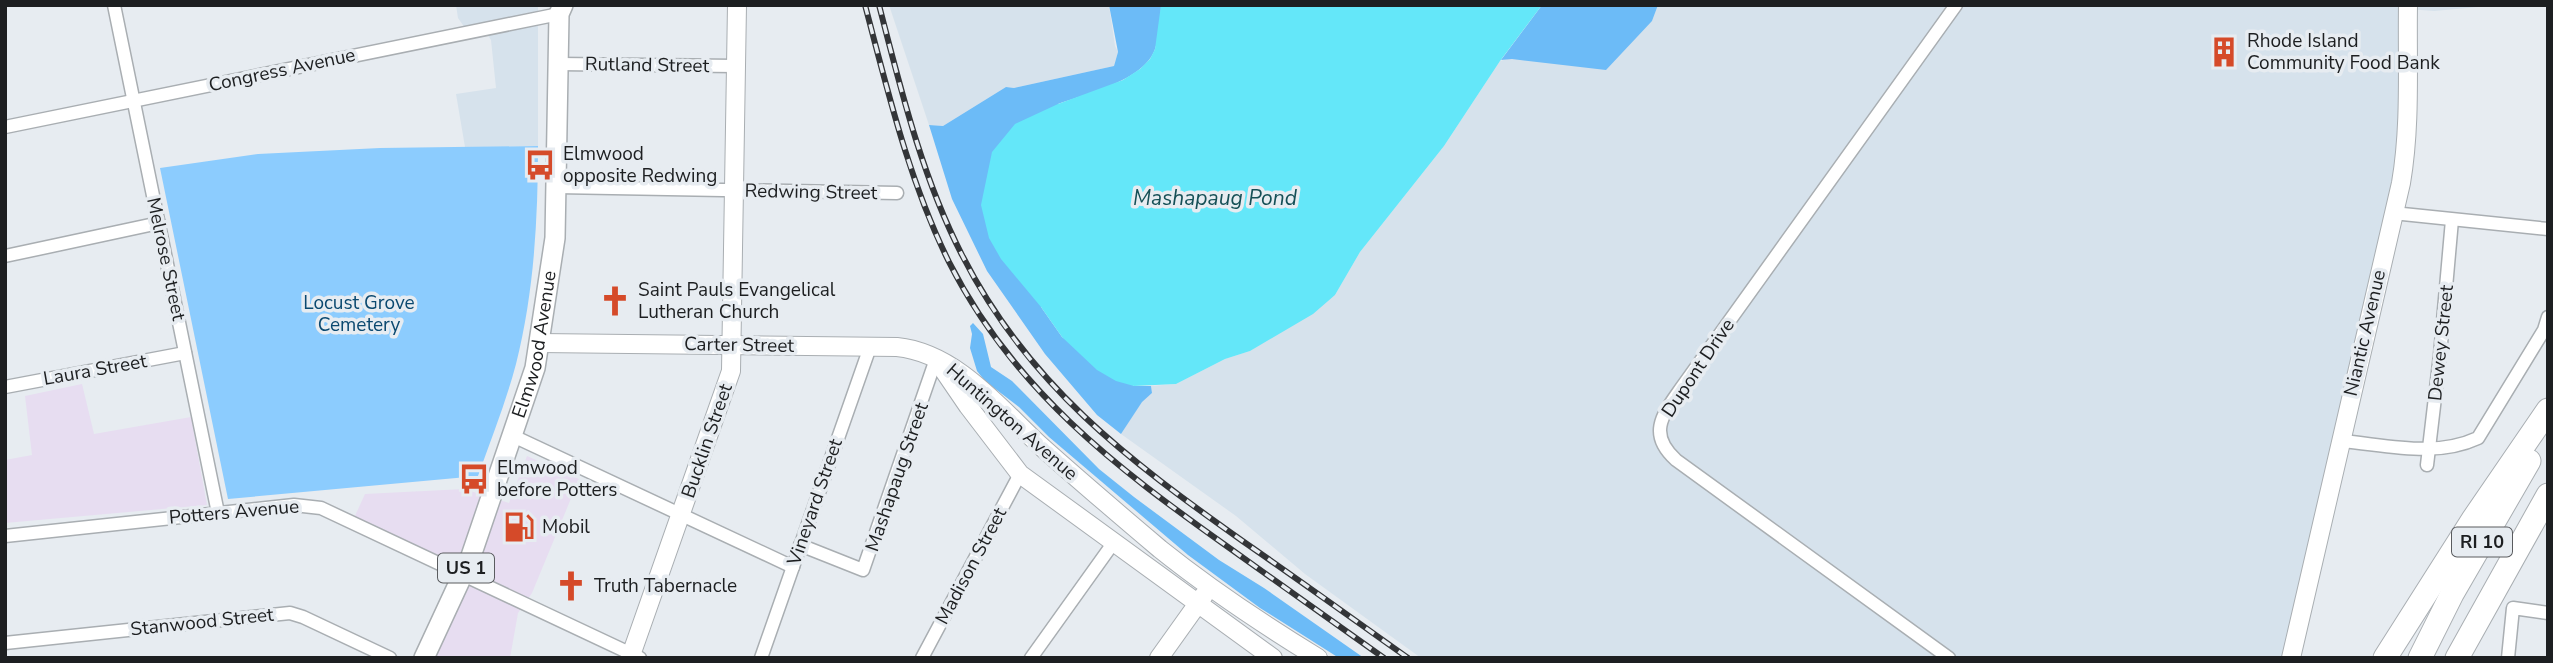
<svg xmlns="http://www.w3.org/2000/svg" width="2553" height="663" viewBox="0 0 2553 663" font-family="'Nunito Sans',sans-serif">
  <rect width="100%" height="100%" fill="#e7ecf1"/>
  <g fill="#e7ddf1">
    <polygon points="82,384 94,434 191,417 207,505 5,523 5,460 32,455 25,396"/>
    <polygon points="527,456 579,479 532,593 518,613 510,658 419,658 460,572 354,518 365,494 464,489 509,503"/>
  </g>
  <g fill="#d6e2ec">
    <polygon points="456,5 538,5 538,146 465,147 456,94 496,88 491,40 482,26 465,28 458,18"/>
    <polygon points="889,5 1109,5 1115,46 1118,52 1114,66 1014,88 1006,87 943,126 929,125"/>
    <polygon points="1658,5 2500,5 2434,11 2408,9 2405,147 2291,658 1421,658 1305,574 1236,516 1121,434 1142,401 1152,393 1151,386 1176,384 1225,359 1250,351 1335,295 1360,252 1444,146 1500,61 1652,21"/>
  </g>
  <path fill="#8cccfe" d="M 538,146 C 538,219 534,293 516,364 C 506,402 491,439 478,476 L 228,499 L 160,168 L 258,154 L 380,148 Z"/>
  <g fill="#6cbbf7">
    <path d="M 1109,5 L 1161,5 C 1161,18 1159,36 1155,49 C 1145,80 1086,94 1058,104 L 1041,307 L 1062,337 L 1134,386 L 1151,386 L 1152,393 L 1142,402 L 1121,434 L 1097,415 L 1045,354 L 987,271 L 952,199 L 929,125 L 943,126 L 1006,87 L 1014,88 L 1114,66 L 1118,52 Z"/>
    <polygon points="1542,5 1658,5 1652,21 1606,70 1512,59 1501,60"/>
    <polygon points="973,323 983,334 991,367 1012,381 1099,469 1134,497 1219,560 1264,588 1364,658 1339,658 1260,608 1188,555 1049,437 1019,407 985,381 977,371 970,348 972,334 970,326"/>
  </g>
  <polygon fill="#64e7f9" points="1161,5 1542,5 1500,61 1444,146 1360,252 1335,295 1313,314 1250,351 1225,359 1176,384 1134,386 1116,381 1097,370 1062,337 1041,307 1001,259 989,238 981,205 992,152 1015,124 1058,104 1123,80 1140,69 1150,59 1155,49"/>
  <g fill="none" stroke-linecap="round" stroke-linejoin="round">
    <g stroke="#a9aeb2" stroke-width="15">
      <g id="street">
        <polyline points="114,5 218,513"/>
        <polyline points="558,64 736,66"/>
        <polyline points="5,127 559,14"/>
        <polyline points="557,187 897,193"/>
        <polyline points="2393,213 2548,229"/>
        <polyline points="5,256 159,223"/>
        <polyline points="5,387 185,353"/>
        <polyline points="513,436 793,567"/>
        <path d="M 2342,441 C 2387,445 2435,458 2478,438 L 2544,330 L 2548,317"/>
        <polyline points="2427,465 2440,355 2452,220"/>
        <polyline points="5,536 294,505 321,508 640,658"/>
        <polyline points="800,545 863,570 936,359"/>
        <polyline points="5,643 290,613 303,617 390,658"/>
        <polyline points="761,658 870,347"/>
        <polyline points="922,658 1020,474"/>
        <polyline points="1031,658 1114,542"/>
        <path d="M 1949,658 L 1676,460 C 1646,433 1664,413 1682,387 L 1956,5"/>
        <polyline points="2508,658 2513,608 2548,613"/>
      </g>
    </g>
    <g stroke="#a9aeb2" stroke-width="20">
      <g id="secondary">
        <path d="M 539,343 L 897,347 C 957,353 1001,410 1043,448 C 1081,482 1121,516 1160,549 C 1210,589 1264,625 1318,658"/>
        <polyline points="940,365 968,406 1020,474 1273,658"/>
        <polyline points="630,658 731,371 737,5"/>
        <polyline points="1159,658 1204,595"/>
        <path d="M 2291,658 L 2401,183 C 2411,124 2407,65 2408,5"/>
      </g>
    </g>
    <g stroke="#a9aeb2" stroke-width="22">
      <g id="primary">
        <path id="s1" d="M 424,658 L 470,559 L 535,368 L 555,238 L 559,14 L 563,5"/>
      </g>
    </g>
    <g stroke="#a9aeb2" stroke-width="25">
      <g id="highway">
        <polyline points="2385,658 2474,518 2548,410"/>
        <polyline points="2420,658 2452,594 2529,461"/>
        <polyline points="2457,658 2548,495"/>
      </g>
    </g>
    <use href="#street" stroke="#fff" stroke-width="12"/>
    <use href="#secondary" stroke="#fff" stroke-width="18"/>
    <use href="#primary" stroke="#fff" stroke-width="19"/>
    <use href="#highway" stroke="#fff" stroke-width="23"/>
    <g stroke="#333538" stroke-width="6">
      <g id="rail">
        <path d="M 865,5 C 888,92 909,181 949,262 C 1013,389 1115,467 1228,547 C 1280,584 1332,621 1384,658"/>
        <path d="M 879,5 C 901,90 922,177 962,255 C 1028,385 1128,460 1244,542 C 1299,580 1353,619 1408,658"/>
      </g>
    </g>
    <use href="#rail" stroke="#e7ecf1" stroke-width="3.5" stroke-dasharray="10" stroke-linecap="butt"/>
  </g>
  <defs>
    <g id="building-bare" transform="scale(2.415)"><path d="M-4-6H4V6H1V3H-1V6H-4ZM-2.5-4.3h1.7v1.8h-1.7ZM.8-4.3h1.7v1.8H.8ZM-2.5-1h1.7V.8h-1.7ZM.8-1h1.7V.8H.8Z" fill="#d54a29" stroke="#e7ecf1" stroke-width="2.5" paint-order="stroke"/></g>
    <g id="bus-bare" transform="scale(2.415)"><path d="M-5-6H5V4H4V6H2V4H-2V6H-4V4H-5ZM-3.5-4V0h7V-4ZM-3.5 1.2v1.5H-2V1.2ZM2 1.2v1.5H3.5V1.2Z" fill="#d54a29" stroke="#e7ecf1" stroke-width="2.5" paint-order="stroke"/></g>
    <g id="church-bare" transform="scale(2.415)"><path d="M-1.2-6h2.4v3.5h3.3v2.4h-3.3V6h-2.4V-.1h-3.3v-2.4h3.3Z" fill="#d54a29" stroke="#e7ecf1" stroke-width="2.5" paint-order="stroke"/></g>
    <g id="fuel-bare" transform="scale(2.415)"><path d="M-5.5-6h7V0h2V4h1.3V-2.5L3-4.5l.8-.8L6-3V5H2.5V1h-1V6h-7ZM-4.2-4.7v3.2H.2V-4.7Z" fill="#d54a29" stroke="#e7ecf1" stroke-width="2.5" paint-order="stroke"/></g>
  </defs>
  <g fill-rule="evenodd">
    <use href="#building-bare" x="2224" y="52"/>
    <use href="#bus-bare" x="540" y="165"/>
    <use href="#church-bare" x="615" y="301"/>
    <use href="#bus-bare" x="474" y="479"/>
    <use href="#fuel-bare" x="519" y="527"/>
    <use href="#church-bare" x="571" y="586"/>
  </g>
  <g text-anchor="middle" dominant-baseline="central" stroke-width="7" stroke-linejoin="round" paint-order="stroke">
    <g fill="#e7ecf1" stroke="#5a5c5f" stroke-width="2">
      <rect x="2452" y="527.5" width="60" height="29" rx="5"/>
      <rect x="438" y="553.5" width="56" height="29" rx="5"/>
    </g>
    <g font-size="18" font-weight="bold" fill="#1d1f21">
      <text x="2482" y="542">RI 10</text>
      <text x="466" y="568">US 1</text>
    </g>
    <g font-size="19" fill="#1d1f21" stroke="#e7ecf1" text-anchor="start">
      <text x="2247" y="41">Rhode Island<tspan x="2247" dy="22">Community Food Bank</tspan></text>
      <text x="563" y="154">Elmwood<tspan x="563" dy="22">opposite Redwing</tspan></text>
      <text x="638" y="290">Saint Pauls Evangelical<tspan x="638" dy="22">Lutheran Church</tspan></text>
      <text x="497" y="468">Elmwood<tspan x="497" dy="22">before Potters</tspan></text>
      <text x="542" y="527">Mobil</text>
      <text x="594" y="586">Truth Tabernacle</text>
    </g>
    <g font-size="19" fill="#1d1f21" stroke="#e7ecf1">
      <text transform="translate(647 65) rotate(1)">Rutland Street</text>
      <text transform="translate(282 70) rotate(-12)">Congress Avenue</text>
      <text transform="translate(811 192) rotate(1)">Redwing Street</text>
      <text transform="translate(166 259) rotate(78)">Melrose Street</text>
      <text transform="translate(2365 333) rotate(-77)">Niantic Avenue</text>
      <text transform="translate(2441 343) rotate(-84)">Dewey Street</text>
      <text stroke="none"><textPath href="#s1" startOffset="334">Elmwood Avenue</textPath></text>
      <text transform="translate(739 345) rotate(1)">Carter Street</text>
      <text transform="translate(1698 368) rotate(-56)">Dupont Drive</text>
      <text transform="translate(95 370) rotate(-10)">Laura Street</text>
      <text transform="translate(1012 422) rotate(41)">Huntington Avenue</text>
      <text transform="translate(707 441) rotate(-71)">Bucklin Street</text>
      <text transform="translate(897 477) rotate(-71)">Mashapaug Street</text>
      <text transform="translate(815 502) rotate(-71)">Vineyard Street</text>
      <text transform="translate(234 512) rotate(-5)">Potters Avenue</text>
      <text transform="translate(971 566) rotate(-62)">Madison Street</text>
      <text transform="translate(202 622) rotate(-6)">Stanwood Street</text>
    </g>
    <g font-size="19" fill="#0b4970" stroke="#e7ecf1">
      <text x="359" y="303">Locust Grove<tspan x="359" dy="22">Cemetery</tspan></text>
    </g>
    <g font-size="21" font-style="italic" fill="#154f56" stroke="#e7ecf1">
      <text x="1215" y="198">Mashapaug Pond</text>
    </g>
  </g>
  <rect width="2553" height="663" fill="none" stroke="#1d1f21" stroke-width="14"/>
</svg>
